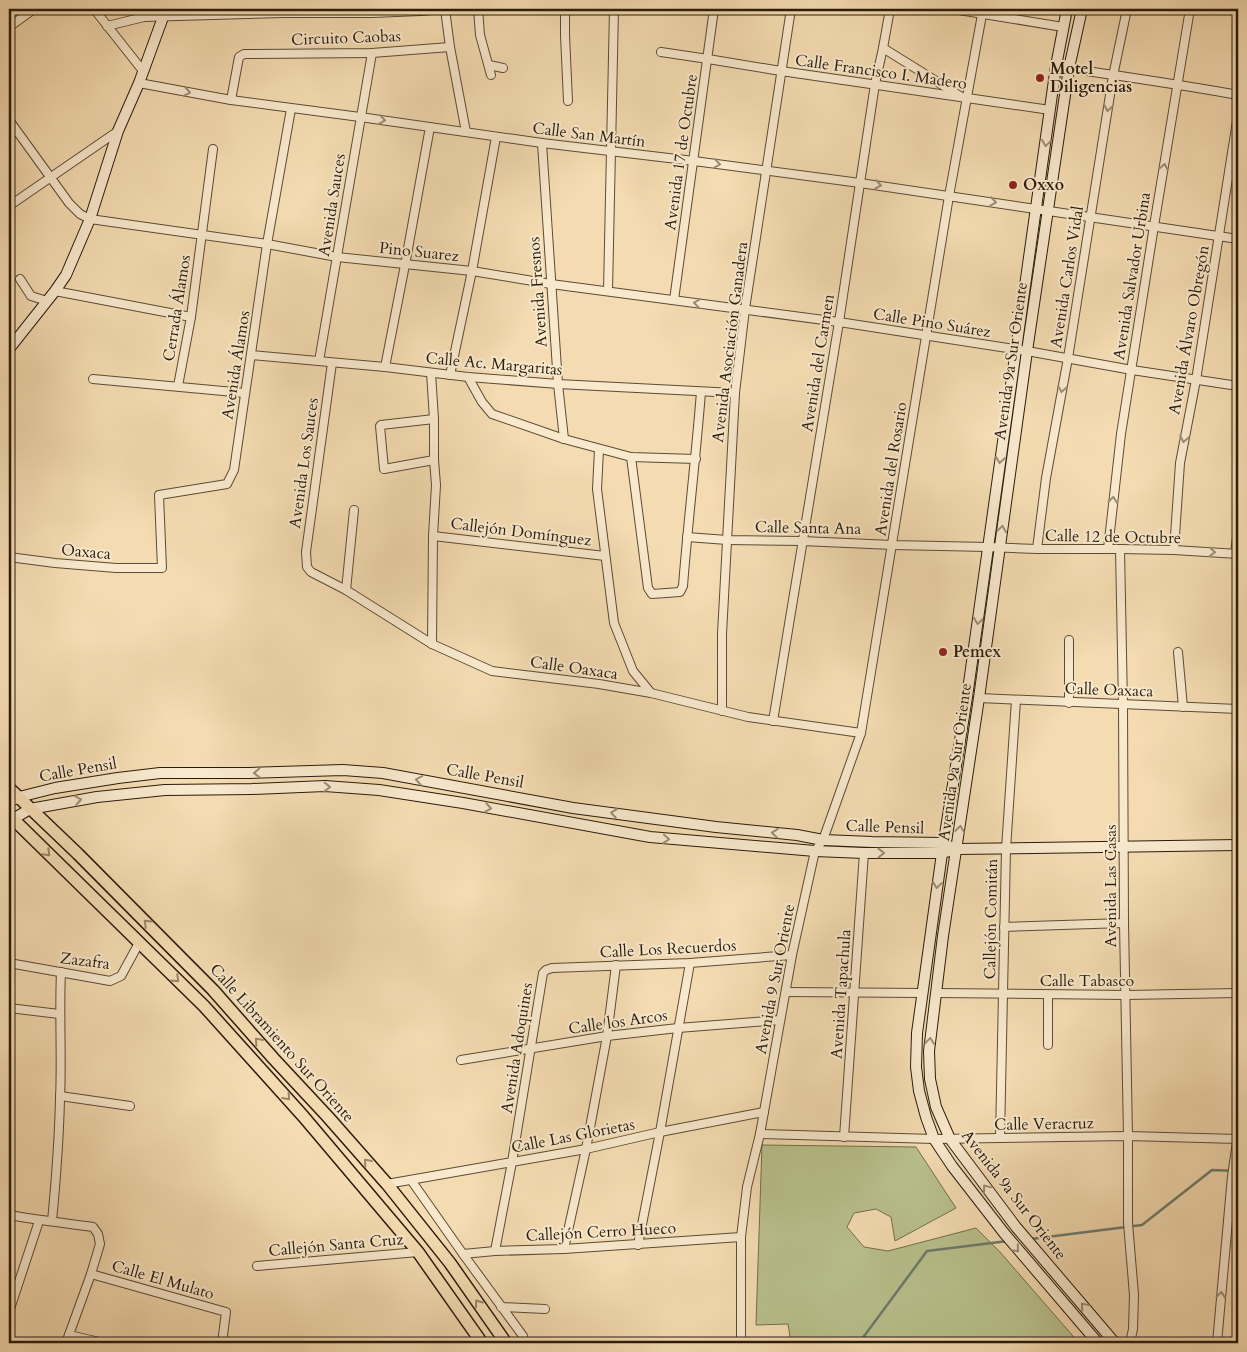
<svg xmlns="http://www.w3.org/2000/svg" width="1247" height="1352" viewBox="0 0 1247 1352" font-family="Cardo,serif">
  <rect width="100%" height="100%" fill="#f4dbb1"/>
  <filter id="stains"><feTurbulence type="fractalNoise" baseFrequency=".004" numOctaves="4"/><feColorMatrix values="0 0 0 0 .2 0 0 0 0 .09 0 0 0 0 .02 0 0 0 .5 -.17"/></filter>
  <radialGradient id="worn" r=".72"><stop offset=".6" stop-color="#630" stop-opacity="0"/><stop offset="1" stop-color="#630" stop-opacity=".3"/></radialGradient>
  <polygon fill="#b9c18d" stroke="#726e4c" points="762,1145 916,1147 956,1208 895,1241 891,1217 876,1209 854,1213 847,1227 864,1247 888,1251 976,1228 1000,1252 1079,1343 791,1343 788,1324 756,1325"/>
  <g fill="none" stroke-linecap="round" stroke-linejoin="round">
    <g stroke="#6e7b6d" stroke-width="2.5">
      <polyline points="1031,1239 1142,1225 1212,1170 1238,1171"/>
      <polyline points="859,1343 927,1251 1008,1241"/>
    </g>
    <g stroke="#5c4b35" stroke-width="10">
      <g id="street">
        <polyline points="94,9 143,71"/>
        <polyline points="445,9 450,47 466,132"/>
        <polyline points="478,9 480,35 491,75"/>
        <polyline points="565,9 565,35 568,101"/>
        <polyline points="953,9 1063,27"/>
        <polyline points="107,26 144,17 284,13 372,13 421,11 443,9"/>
        <polyline points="9,27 34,9"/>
        <polyline points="883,48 960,96"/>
        <polyline points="661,52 708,59 781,71 1050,110"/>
        <polyline points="489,65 503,68"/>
        <path d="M 1056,66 C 1117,76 1178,84 1238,95"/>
        <polyline points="139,83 231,100 360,117 542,143 694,161 860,183 1238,239"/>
        <polyline points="231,100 239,57 244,54 372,53 450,47"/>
        <polyline points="9,120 69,203 80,214 90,219 267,244 337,257 472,271 551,284 839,322 1027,351 1132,370 1238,386"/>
        <polyline points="542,143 558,384 564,439"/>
        <polyline points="9,206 118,131"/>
        <polyline points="20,279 31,296 47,301"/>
        <polyline points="55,291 191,317"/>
        <polyline points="608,291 614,9"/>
        <polyline points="674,300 714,9"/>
        <polyline points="251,355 385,367 468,377 558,384 735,393"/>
        <polyline points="319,361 372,53"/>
        <polyline points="332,363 306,552 307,567 311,572 346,590 432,644 492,671 599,684 651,693 748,717 861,733"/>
        <polyline points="385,367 405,265 430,127"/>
        <polyline points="431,373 434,419 434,460 436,485 433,536 432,644"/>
        <polyline points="450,375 472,271 496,137"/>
        <polyline points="468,377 482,402 492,414 564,439 631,457 696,459"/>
        <polyline points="93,379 245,393"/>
        <polyline points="178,386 191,317 213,149"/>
        <polyline points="599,450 597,489 614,623 633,671 651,693"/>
        <path d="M 631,457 L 648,588 L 652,594 L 680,592 L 683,586 C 688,521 696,456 701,392"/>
        <polyline points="434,460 384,469 380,426 381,425 434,419"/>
        <polyline points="433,536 605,556"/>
        <polyline points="687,537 727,540 802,541 892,545 988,547 1037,549 1120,549 1174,550 1238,554"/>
        <polyline points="1037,549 1046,478 1068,358 1113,76 1127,9"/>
        <polyline points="1108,549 1121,434 1154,226 1190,9"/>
        <polyline points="1120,549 1123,705 1124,923 1128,1136 1128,1223 1134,1295 1133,1329 1130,1343"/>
        <polyline points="1174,550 1180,463 1196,380 1238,115"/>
        <polyline points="1235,554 1238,529"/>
        <polyline points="9,557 55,563 116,568 162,568 159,495 227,484 234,470 267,244 291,109"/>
        <polyline points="346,590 354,510"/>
        <polyline points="1069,640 1069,703"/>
        <polyline points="1178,652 1183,707"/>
        <polyline points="979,698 1238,709"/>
        <polyline points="722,711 722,634 735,393 745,309 791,9"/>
        <polyline points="773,721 839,322 875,84 883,48 890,9"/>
        <polyline points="1004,927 1124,923"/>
        <polyline points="9,963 110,981 121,976 139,943"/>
        <polyline points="786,992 922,993"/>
        <polyline points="936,993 1126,995 1238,993"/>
        <polyline points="1048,995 1048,1045"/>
        <polyline points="9,1008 59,1014"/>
        <polyline points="461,1060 607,1036 678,1028 780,1020"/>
        <polyline points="60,1096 130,1106"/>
        <polyline points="760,1134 934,1139 1128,1136 1238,1139"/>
        <polyline points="844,1137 864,853"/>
        <polyline points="1000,1138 1006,849 1016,700"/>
        <polyline points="411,1180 463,1254 523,1336"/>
        <polyline points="387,1184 586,1149 660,1132 764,1112"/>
        <path d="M 9,1215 C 37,1220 65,1223 93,1227 L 98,1234 L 100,1244 L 91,1274 L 66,1343"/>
        <path d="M 52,1221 C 56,1180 59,1140 60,1099 C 62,1057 59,1014 61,972"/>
        <polyline points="638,1245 660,1132 690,963"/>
        <polyline points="564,1249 586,1149 607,1036 616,965"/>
        <polyline points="495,1251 512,1162 543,973 546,970 552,968 690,963 792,955"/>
        <polyline points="463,1254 495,1251 564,1249 741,1237"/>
        <polyline points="257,1266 418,1252"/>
        <polyline points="91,1274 226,1312 222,1343"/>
        <polyline points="501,1307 545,1309"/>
        <polyline points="9,1312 39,1221"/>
        <polyline points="69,1335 104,1343"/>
        <polyline points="741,1343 741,1237 747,1187 760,1134 792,955 815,851 823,840 861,733 949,196 983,9"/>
        <polyline points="1217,1343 1232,1176 1238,1135"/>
      </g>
    </g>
    <g stroke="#2a1b0c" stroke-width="12">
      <g id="secondary">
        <polyline points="1067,9 1056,66 967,697 942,853 917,1033 916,1067 919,1091 926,1117 934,1139 952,1166 1004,1233 1098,1343"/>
        <polyline points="1082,9 1069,68 1027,351 979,698 943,936 929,1051 930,1079 936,1107 950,1139 1016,1227 1115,1343"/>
        <polyline points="9,349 55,291 66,275 90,219 118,131 139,83 166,9"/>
        <polyline points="9,802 19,797 55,788 118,778 160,773 249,773 343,770 383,773 573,808 716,827 797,835 823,840 872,842 943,843 949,846"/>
        <polyline points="13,819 30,809 97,797 165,790 252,789 325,786 379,790 463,803 650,837 815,851 864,853 942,853 957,849 1238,845"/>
      </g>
    </g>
    <g stroke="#2a1b0c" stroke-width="14">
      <g id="primary">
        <polyline points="9,788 78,854 213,990 273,1058 328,1117 387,1184 450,1263 506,1343"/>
        <polyline points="9,815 204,1006 303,1116 418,1252 482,1343"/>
      </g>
    </g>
    <use href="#street" stroke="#f8e8cc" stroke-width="8"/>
    <use href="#secondary" stroke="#f8e8cc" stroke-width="10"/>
    <use href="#primary" stroke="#f4dbb1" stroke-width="11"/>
  </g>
  <defs><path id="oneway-chevron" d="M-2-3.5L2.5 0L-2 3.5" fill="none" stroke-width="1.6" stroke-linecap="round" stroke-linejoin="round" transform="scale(1.25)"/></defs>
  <g stroke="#9b8c76">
    <use href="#oneway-chevron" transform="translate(187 92) rotate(11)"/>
    <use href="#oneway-chevron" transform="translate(1108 108) rotate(99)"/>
    <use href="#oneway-chevron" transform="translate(382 120) rotate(8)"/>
    <use href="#oneway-chevron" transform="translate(1046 143) rotate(98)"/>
    <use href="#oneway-chevron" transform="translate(717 164) rotate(8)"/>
    <use href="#oneway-chevron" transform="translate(1164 167) rotate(-80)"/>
    <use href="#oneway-chevron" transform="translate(878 185) rotate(8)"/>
    <use href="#oneway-chevron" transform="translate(993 202) rotate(9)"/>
    <use href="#oneway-chevron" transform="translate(697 303) rotate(-172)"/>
    <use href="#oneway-chevron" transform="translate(1062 389) rotate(100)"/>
    <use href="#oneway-chevron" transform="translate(1184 439) rotate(101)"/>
    <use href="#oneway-chevron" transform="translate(1000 460) rotate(98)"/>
    <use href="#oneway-chevron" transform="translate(1113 500) rotate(-84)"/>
    <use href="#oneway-chevron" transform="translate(1002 529) rotate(-82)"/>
    <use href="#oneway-chevron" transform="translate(1212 552) rotate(3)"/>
    <use href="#oneway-chevron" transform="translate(978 621) rotate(98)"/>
    <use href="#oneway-chevron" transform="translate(257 773) rotate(178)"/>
    <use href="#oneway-chevron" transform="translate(419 780) rotate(-170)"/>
    <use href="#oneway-chevron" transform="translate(327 787) rotate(2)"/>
    <use href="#oneway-chevron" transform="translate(78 800) rotate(-10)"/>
    <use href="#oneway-chevron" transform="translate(488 808) rotate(10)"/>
    <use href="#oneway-chevron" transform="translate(614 813) rotate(-172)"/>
    <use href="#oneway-chevron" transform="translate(960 829) rotate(-82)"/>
    <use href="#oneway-chevron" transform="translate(775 833) rotate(-174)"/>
    <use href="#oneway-chevron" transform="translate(666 839) rotate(5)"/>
    <use href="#oneway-chevron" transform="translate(881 853)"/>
    <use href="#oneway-chevron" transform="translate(937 885) rotate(98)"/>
    <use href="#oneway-chevron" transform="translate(930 1041) rotate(-83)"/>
    <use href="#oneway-chevron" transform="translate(986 1188) rotate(-127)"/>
    <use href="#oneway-chevron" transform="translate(1016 1249) rotate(50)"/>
    <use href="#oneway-chevron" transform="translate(1221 1295) rotate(-85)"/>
    <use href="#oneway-chevron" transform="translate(1084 1306) rotate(-130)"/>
  </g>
  <g stroke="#998567">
    <use href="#oneway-chevron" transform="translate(47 853) rotate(45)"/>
    <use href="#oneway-chevron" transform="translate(147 923) rotate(-136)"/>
    <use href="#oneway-chevron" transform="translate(176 979) rotate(44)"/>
    <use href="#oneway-chevron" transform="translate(258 1041) rotate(-131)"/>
    <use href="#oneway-chevron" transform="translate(287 1097) rotate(48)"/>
    <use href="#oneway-chevron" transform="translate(367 1162) rotate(-131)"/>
    <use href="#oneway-chevron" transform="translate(478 1303) rotate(-125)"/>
  </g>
  <g fill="#8f2418" stroke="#f8e8cc" stroke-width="2">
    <circle cx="1040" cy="78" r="5"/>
    <circle cx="1013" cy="185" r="5"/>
    <circle cx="943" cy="652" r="5"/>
  </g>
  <g text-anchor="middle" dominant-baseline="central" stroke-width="4" stroke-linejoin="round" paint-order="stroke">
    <g font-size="16" fill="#2a1b0c" stroke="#f8e8cc">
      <text transform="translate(346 38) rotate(-2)">Circuito Caobas</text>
      <text transform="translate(881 72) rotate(8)">Calle Francisco I. Madero</text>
      <text transform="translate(589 135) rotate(7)">Calle San Martín</text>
      <text transform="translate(681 152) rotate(-82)">Avenida 17 de Octubre</text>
      <text transform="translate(332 205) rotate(-81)">Avenida Sauces</text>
      <text transform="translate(419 252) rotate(6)">Pino Suarez</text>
      <text transform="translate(1132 276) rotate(-81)">Avenida Salvador Urbina</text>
      <text transform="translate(1067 277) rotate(-81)">Avenida Carlos Vidal</text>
      <text transform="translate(538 292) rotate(-94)">Avenida Fresnos</text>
      <text transform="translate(177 308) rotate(-81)">Cerrada Álamos</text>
      <text transform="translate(932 323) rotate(9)">Calle Pino Suárez</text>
      <text transform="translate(1189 330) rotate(-80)">Avenida Álvaro Obregón</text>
      <text transform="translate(730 342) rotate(-83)">Avenida Asociación Ganadera</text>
      <text transform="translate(1011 361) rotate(-82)">Avenida 9a Sur Oriente</text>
      <text transform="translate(818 363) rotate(-81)">Avenida del Carmen</text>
      <text transform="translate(494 364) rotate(5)">Calle Ac. Margaritas</text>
      <text transform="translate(236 365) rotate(-81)">Avenida Álamos</text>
      <text transform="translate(304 463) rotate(-82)">Avenida Los Sauces</text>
      <text transform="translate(891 469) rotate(-81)">Avenida del Rosario</text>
      <text transform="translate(808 528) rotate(1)">Calle Santa Ana</text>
      <text transform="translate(521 532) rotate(7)">Callejón Domínguez</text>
      <text transform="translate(1113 537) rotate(1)">Calle 12 de Octubre</text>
      <text transform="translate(86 552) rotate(5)">Oaxaca</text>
      <text transform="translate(574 668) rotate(8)">Calle Oaxaca</text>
      <text transform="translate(1109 690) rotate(2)">Calle Oaxaca</text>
      <text transform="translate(955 762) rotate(-82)">Avenida 9a Sur Oriente</text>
      <text transform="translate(78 770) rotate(-10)">Calle Pensil</text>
      <text transform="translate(485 776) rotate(10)">Calle Pensil</text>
      <text transform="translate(885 827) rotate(2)">Calle Pensil</text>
      <text transform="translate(1111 886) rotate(-90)">Avenida Las Casas</text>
      <text transform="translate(991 919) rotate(-89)">Callejón Comitán</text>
      <text transform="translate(668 949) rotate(-3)">Calle Los Recuerdos</text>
      <text transform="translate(85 961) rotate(7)">Zazafra</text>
      <text transform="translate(775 979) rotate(-79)">Avenida 9 Sur Oriente</text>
      <text x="1087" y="981">Calle Tabasco</text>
      <text transform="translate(841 994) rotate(-86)">Avenida Tapachula</text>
      <text transform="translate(618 1022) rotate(-8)">Calle los Arcos</text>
      <text transform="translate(282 1043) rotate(48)">Calle Libramiento Sur Oriente</text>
      <text transform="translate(517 1048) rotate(-81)">Avenida Adoquines</text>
      <text transform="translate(1044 1124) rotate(-1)">Calle Veracruz</text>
      <text transform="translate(573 1136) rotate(-11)">Calle Las Glorietas</text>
      <text transform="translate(1014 1195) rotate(52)">Avenida 9a Sur Oriente</text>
      <text transform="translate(601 1232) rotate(-3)">Callejón Cerro Hueco</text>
      <text transform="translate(336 1245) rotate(-5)">Callejón Santa Cruz</text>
      <text transform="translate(163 1280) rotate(16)">Calle El Mulato</text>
    </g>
    <g font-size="16" font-weight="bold" fill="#2a1b0c" stroke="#f8e8cc" text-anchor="start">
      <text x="1050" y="69">Motel<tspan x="1050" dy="18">Diligencias</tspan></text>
      <text x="1023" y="185">Oxxo</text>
      <text x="953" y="652">Pemex</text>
    </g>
  </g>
  <rect width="1247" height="1352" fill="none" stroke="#f4dbb1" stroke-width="30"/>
  <rect x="10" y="10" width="1227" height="1332" fill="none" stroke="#2a1b0c" stroke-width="2.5"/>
  <rect x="15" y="15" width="1217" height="1322" fill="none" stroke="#2a1b0c"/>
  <rect width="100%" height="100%" filter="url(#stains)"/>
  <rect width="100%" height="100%" fill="url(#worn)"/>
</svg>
